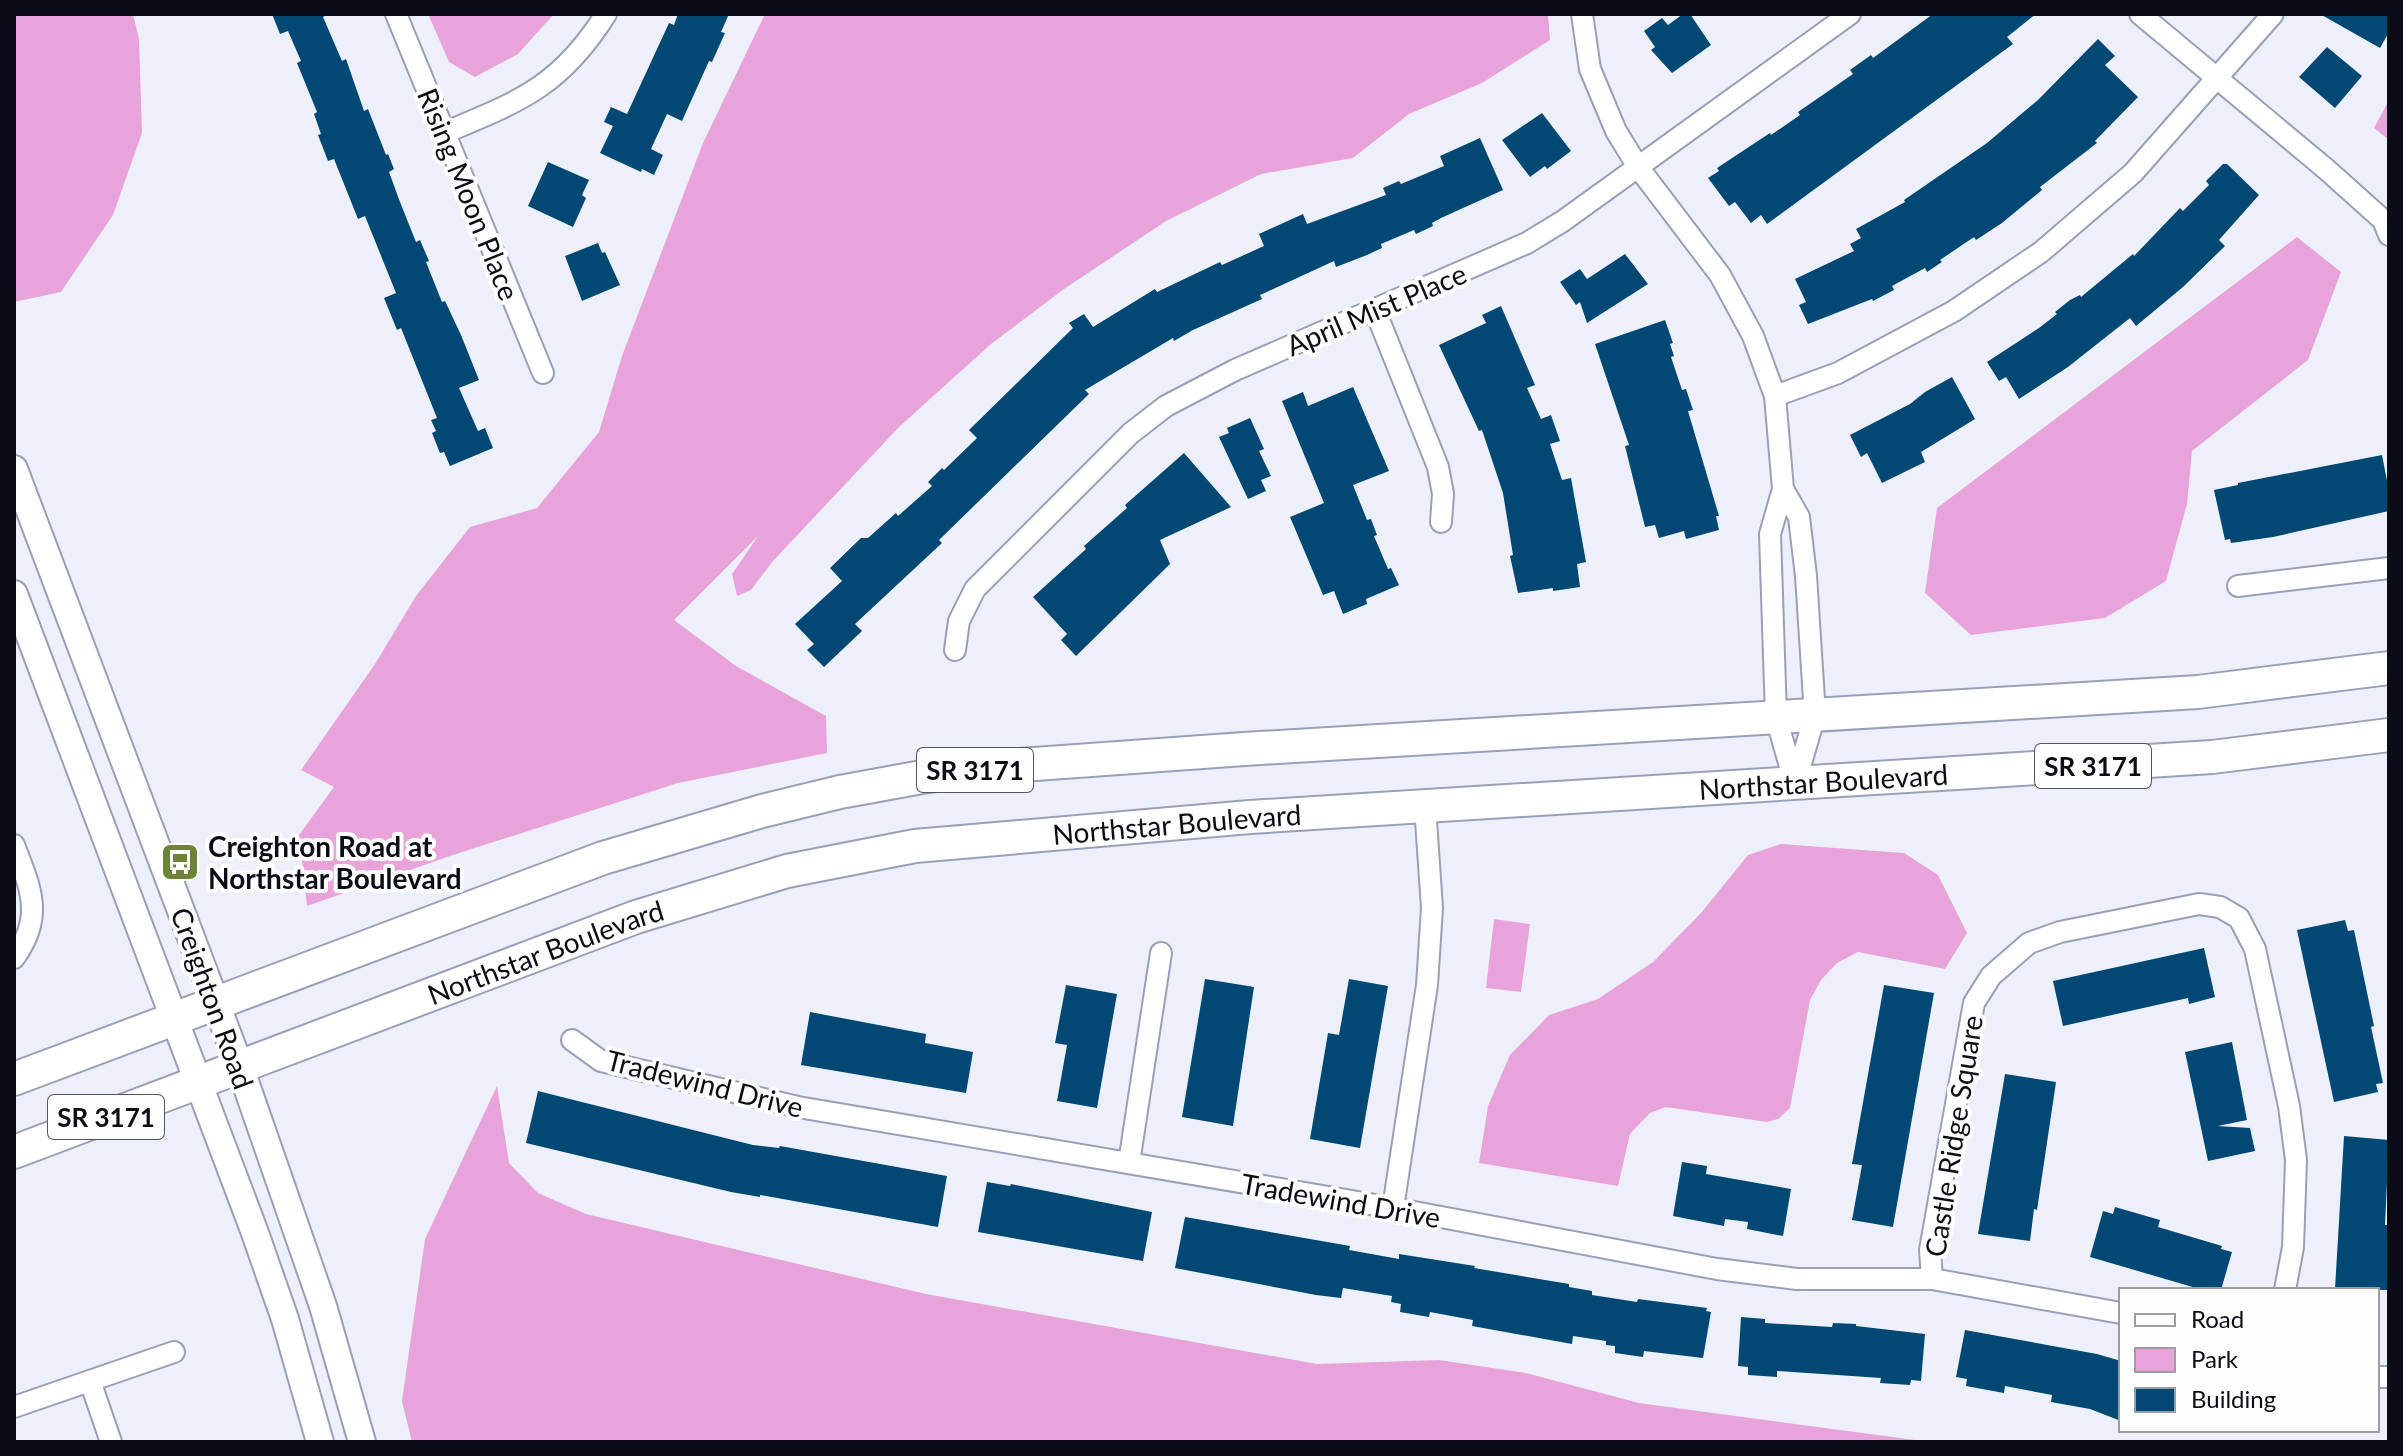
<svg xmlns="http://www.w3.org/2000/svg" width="2403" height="1456" viewBox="0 0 2403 1456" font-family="Lato,sans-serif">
  <rect width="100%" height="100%" fill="#edf0fb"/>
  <g fill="#e8a4da">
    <polygon points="14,14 133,14 139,39 142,133 113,215 61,292 14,302"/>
    <polygon points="428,14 554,14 518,54 475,77 449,62"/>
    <polygon points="765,14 1548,14 1550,40 1482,83 1409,114 1353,158 1261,174 1166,221 1064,289 991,344 899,427 773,561 751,590 737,596 732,574 758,536 674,620 736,666 826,716 827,753 678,783 453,855 307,906 299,835 334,787 301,770 375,664 416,596 470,527 537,508 599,432 622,356 703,143"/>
    <polygon points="2389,100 2389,140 2374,128"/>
    <polygon points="2297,237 2341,272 2308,360 2192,451 2187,504 2166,581 2105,618 1971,635 1925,593 1937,508"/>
    <polygon points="1781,844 1904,853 1938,875 1967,933 1945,969 1858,952 1837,963 1821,980 1810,1000 1790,1108 1778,1119 1767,1122 1666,1107 1650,1113 1630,1134 1618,1186 1479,1163 1488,1106 1510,1055 1549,1015 1598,999 1653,962 1701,913 1748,855"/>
    <polygon points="1494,919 1530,924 1521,992 1486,988"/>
    <polygon points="497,1086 509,1163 538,1193 586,1214 926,1294 1317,1364 1439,1360 1526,1373 1639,1403 1930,1442 412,1442 402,1401 425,1239"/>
  </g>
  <g fill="#014974">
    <polygon points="272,14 328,14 323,17 342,61 346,59 364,111 368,109 386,155 388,154 394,169 389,172 400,202 416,242 420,240 429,261 426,262 442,302 445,301 461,335 479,380 459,388 478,431 485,428 493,448 450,466 444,452 440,453 432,433 436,431 431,420 437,418 401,328 397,330 384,298 396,293 365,216 358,219 334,159 328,161 318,135 321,134 314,114 317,112 297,63 301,61 288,31 280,34"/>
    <polygon points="678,14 729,14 721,32 725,33 712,62 709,61 682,121 667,114 651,149 663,155 654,175 642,169 641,172 600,153 613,126 604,122 611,107 627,114 669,23 674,25"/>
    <polygon points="1683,14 1690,14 1711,45 1672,73 1651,50 1655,47 1644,31 1662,18 1668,25"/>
    <polygon points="1933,14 2036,14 2007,37 2013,44 1767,224 1761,215 1751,223 1735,202 1729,206 1708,178 1719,171 1717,168 1770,133 1771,135 1800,115 1798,112 1853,74 1850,70 1871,55 1873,58"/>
    <polygon points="2320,14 2389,14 2389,32 2380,48"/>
    <polygon points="2098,39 2115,56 2105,65 2138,97 2095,141 2097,143 2040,187 2042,190 2002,223 1976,240 1974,237 1940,260 1942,262 1927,272 1925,268 1892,286 1894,290 1873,301 1872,299 1808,324 1799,305 1806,302 1795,279 1854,251 1850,244 1861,238 1856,229 1905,202 1904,200 1987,143 2038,100"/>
    <polygon points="2327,47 2362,76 2335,108 2299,77"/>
    <polygon points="1542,113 1571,151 1547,169 1545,166 1530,177 1502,140"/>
    <polygon points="1480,138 1503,190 1441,218 1432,223 1433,226 1416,234 1414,230 1381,244 1382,248 1367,255 1336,267 1334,261 1260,295 1262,299 1193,330 1174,341 1173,338 1085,390 1089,394 939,540 942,543 855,624 862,631 824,667 807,650 814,644 795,624 842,581 830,568 861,538 868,538 896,513 898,516 932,486 928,482 942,468 944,470 977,438 969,430 1073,328 1069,323 1084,314 1093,327 1155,289 1157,292 1220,262 1222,265 1264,246 1259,234 1303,214 1307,224 1386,195 1383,188 1399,181 1401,184 1444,166 1440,156"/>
    <polygon points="548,162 589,180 582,195 586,198 573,227 528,206"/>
    <polygon points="2223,164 2227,164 2259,195 2219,240 2225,246 2183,287 2136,326 2130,318 2068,367 2019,399 2006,377 1999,381 1987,362 2039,328 2057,314 2055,312 2070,300 2080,295 2081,297 2133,254 2134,256 2180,208 2183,211 2209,185 2206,181"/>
    <polygon points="598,243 602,253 605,252 620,285 582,301 565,256"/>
    <polygon points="1625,254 1648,284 1587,323 1580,302 1576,305 1560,282 1580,269 1587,279"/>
    <polygon points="1501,306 1535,385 1527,388 1541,419 1551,415 1560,441 1550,444 1562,480 1571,478 1586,562 1577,564 1580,587 1553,591 1553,588 1518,593 1510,556 1513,555 1503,493 1482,430 1479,431 1439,345 1486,323 1482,315"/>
    <polygon points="1665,320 1673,343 1670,344 1674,356 1671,357 1682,390 1686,389 1693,410 1688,411 1719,516 1716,516 1719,530 1686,539 1684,531 1659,538 1655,525 1645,527 1625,446 1629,445 1595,344"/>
    <polygon points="1952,377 1975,419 1921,452 1925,462 1882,483 1867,453 1861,457 1850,435 1910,404 1925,392"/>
    <polygon points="1353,387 1389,471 1353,485 1367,520 1371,519 1377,535 1374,536 1388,569 1391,568 1399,585 1366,599 1367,604 1343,614 1334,591 1323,595 1290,517 1324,503 1282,401 1303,392 1308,406"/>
    <polygon points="1250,418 1264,449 1259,451 1271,476 1261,480 1266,491 1248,499 1219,437 1229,433 1227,428"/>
    <polygon points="1184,453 1231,507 1160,540 1170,564 1076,656 1061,640 1067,634 1033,597 1086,549 1084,546 1127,508 1125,505"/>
    <polygon points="2382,455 2389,491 2389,511 2273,537 2231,543 2230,539 2225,540 2214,490 2238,485 2238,483"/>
    <polygon points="2345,920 2348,931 2354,930 2374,1026 2371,1027 2383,1083 2376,1084 2378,1092 2334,1102 2297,930"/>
    <polygon points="2204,948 2215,997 2189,1004 2188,998 2063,1026 2053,981"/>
    <polygon points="1205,979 1254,987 1233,1126 1182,1117"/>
    <polygon points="1349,979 1388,986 1360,1148 1310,1139 1328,1033 1339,1035"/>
    <polygon points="1066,985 1117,994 1097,1108 1057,1101 1067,1045 1055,1043"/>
    <polygon points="1884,985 1934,993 1893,1227 1852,1220 1862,1165 1852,1164"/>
    <polygon points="810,1012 926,1034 925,1043 973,1052 966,1093 801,1065"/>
    <polygon points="2232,1042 2247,1120 2218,1126 2250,1128 2255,1151 2208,1161 2185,1052"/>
    <polygon points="2005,1074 2056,1082 2037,1210 2034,1209 2030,1241 1978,1234"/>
    <polygon points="538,1091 753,1145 779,1148 780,1146 947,1176 938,1227 760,1195 760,1197 731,1192 526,1143"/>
    <polygon points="2344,1136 2389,1140 2385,1225 2389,1225 2387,1290 2335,1289"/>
    <polygon points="1682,1162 1707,1166 1706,1174 1791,1189 1783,1236 1747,1229 1748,1222 1725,1219 1724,1226 1673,1216"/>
    <polygon points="987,1182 1010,1186 1011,1184 1152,1212 1143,1261 978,1232"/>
    <polygon points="2115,1207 2160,1220 2158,1227 2222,1246 2221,1249 2232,1252 2221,1290 2203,1290 2090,1257 2103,1211 2113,1214"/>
    <polygon points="1185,1217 1350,1246 1349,1250 1399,1259 1399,1254 1475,1266 1474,1268 1569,1284 1569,1287 1592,1291 1592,1295 1637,1302 1638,1299 1707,1308 1706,1311 1711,1312 1703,1358 1644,1351 1643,1357 1615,1353 1615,1346 1606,1345 1606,1341 1573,1336 1572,1344 1472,1326 1473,1320 1430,1312 1429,1317 1400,1312 1401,1304 1391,1302 1392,1296 1343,1288 1341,1298 1316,1295 1175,1268"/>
    <polygon points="1741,1317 1765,1319 1765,1323 1832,1327 1833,1323 1856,1324 1856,1326 1925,1334 1921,1381 1911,1380 1910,1385 1880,1383 1881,1378 1777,1371 1777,1377 1748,1375 1748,1367 1738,1366"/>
    <polygon points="1965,1330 2097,1354 2121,1361 2121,1421 2090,1409 2051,1402 2052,1395 2005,1386 2004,1393 1966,1386 1967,1379 1956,1377"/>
  </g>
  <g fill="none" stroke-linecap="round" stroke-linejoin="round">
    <g stroke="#999fb9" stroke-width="24">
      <g id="minor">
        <polyline points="396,14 543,373"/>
        <polyline points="1582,14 1590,69 1616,131 1638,167 1720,275 1753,336 1775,396 1783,489 1770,534 1776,717 1795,784"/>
        <polyline points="2140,14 2326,169 2383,220 2389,235"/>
        <path d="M 444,133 C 520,101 560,87 606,14"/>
        <polyline points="1375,310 1438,467 1443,494 1441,522"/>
        <polyline points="1775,396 1838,373 1954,311 2041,252 2133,173 2273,14"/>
        <polyline points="1783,489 1799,517 1806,576 1815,715 1795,784"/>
        <polyline points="2238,586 2389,568"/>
        <polyline points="955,650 959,621 975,589 1131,433 1166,406 1235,370 1527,243 1563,221 1850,14"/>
        <path d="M 14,845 C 30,887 45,916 14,958"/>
        <polyline points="572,1040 601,1061 798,1107 1393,1208 1717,1269 1797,1279 1932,1279 2121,1313"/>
        <polyline points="1129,1163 1161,953"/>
        <polyline points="1393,1208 1427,985 1432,908 1425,806"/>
        <polyline points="1932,1279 1930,1250 1974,1003 1991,976 2029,943 2060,932 2199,904 2220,907 2239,918 2255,949 2289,1106 2296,1160 2293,1247 2285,1290"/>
        <polyline points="2377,1377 2389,1377"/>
        <polyline points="90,1381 111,1442"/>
        <polyline points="14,1407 174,1352"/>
      </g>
    </g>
    <g stroke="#999fb9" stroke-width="30">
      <g id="tertiary">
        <polyline points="14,469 240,1067 323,1306 362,1442"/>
        <polyline points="14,594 255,1233 285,1319 320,1442"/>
      </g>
    </g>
    <g stroke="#999fb9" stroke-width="36">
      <g id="primary">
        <polyline points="14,1079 603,858 762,811 840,792 922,777 1007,766 1244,749 2198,692 2389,668"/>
        <path id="s1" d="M 14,1152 L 636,917 L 787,871 L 915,846 L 1250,817 L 2212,757 L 2389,735"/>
      </g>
    </g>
    <use href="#minor" stroke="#fff" stroke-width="20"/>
    <use href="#tertiary" stroke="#fff" stroke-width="26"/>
    <use href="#primary" stroke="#fff" stroke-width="32"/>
  </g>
  <defs>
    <g id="bus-square" transform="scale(2)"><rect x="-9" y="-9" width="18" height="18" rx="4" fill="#6d8436" stroke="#fefefe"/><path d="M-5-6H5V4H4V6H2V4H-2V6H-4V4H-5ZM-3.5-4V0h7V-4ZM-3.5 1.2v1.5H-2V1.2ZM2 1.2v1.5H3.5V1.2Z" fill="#fff"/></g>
  </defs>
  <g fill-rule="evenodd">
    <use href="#bus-square" x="180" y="862"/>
  </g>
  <g text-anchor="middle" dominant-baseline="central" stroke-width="8" stroke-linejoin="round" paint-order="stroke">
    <g fill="#fefefe" stroke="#54555c" stroke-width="2">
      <rect x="2035" y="744" width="116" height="44" rx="6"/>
      <rect x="917" y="748" width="116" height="44" rx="6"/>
      <rect x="48" y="1095" width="116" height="44" rx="6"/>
    </g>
    <g font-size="26" font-weight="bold" fill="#0b0d16">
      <text x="2093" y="766">SR 3171</text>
      <text x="975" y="770">SR 3171</text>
      <text x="106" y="1117">SR 3171</text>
    </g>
    <g font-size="28" fill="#0b0d16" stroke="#fefefe">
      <text transform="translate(469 194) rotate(68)">Rising Moon Place</text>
      <text transform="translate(1376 309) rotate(-23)">April Mist Place</text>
      <text stroke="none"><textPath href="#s1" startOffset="1864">Northstar Boulevard</textPath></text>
      <text stroke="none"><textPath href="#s1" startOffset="1216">Northstar Boulevard</textPath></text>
      <text stroke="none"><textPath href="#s1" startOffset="568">Northstar Boulevard</textPath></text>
      <text transform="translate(213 998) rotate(70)">Creighton Road</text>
      <text transform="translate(705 1083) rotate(14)">Tradewind Drive</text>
      <text transform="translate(1953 1136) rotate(-81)">Castle Ridge Square</text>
      <text transform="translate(1341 1200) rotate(10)">Tradewind Drive</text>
    </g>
    <g font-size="28" font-weight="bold" fill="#0b0d16" stroke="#fefefe" text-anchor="start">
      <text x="208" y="846">Creighton Road at<tspan x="208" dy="32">Northstar Boulevard</tspan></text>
    </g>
  </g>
  <rect width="2403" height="1456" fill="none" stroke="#0b0d16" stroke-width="32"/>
  <rect x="2119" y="1288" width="260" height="144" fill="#fefefe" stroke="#9d9ea1" stroke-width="2"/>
  <rect x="2135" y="1314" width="40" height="12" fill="#ffffff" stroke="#9d9ea1" stroke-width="2"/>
  <text x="2191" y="1328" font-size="24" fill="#0b0d16">Road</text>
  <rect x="2135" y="1348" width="40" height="24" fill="#e8a4da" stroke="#9d9ea1" stroke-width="2"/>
  <text x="2191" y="1368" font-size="24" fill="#0b0d16">Park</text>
  <rect x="2135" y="1388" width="40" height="24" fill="#014974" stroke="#9d9ea1" stroke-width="2"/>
  <text x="2191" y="1408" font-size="24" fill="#0b0d16">Building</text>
</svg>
